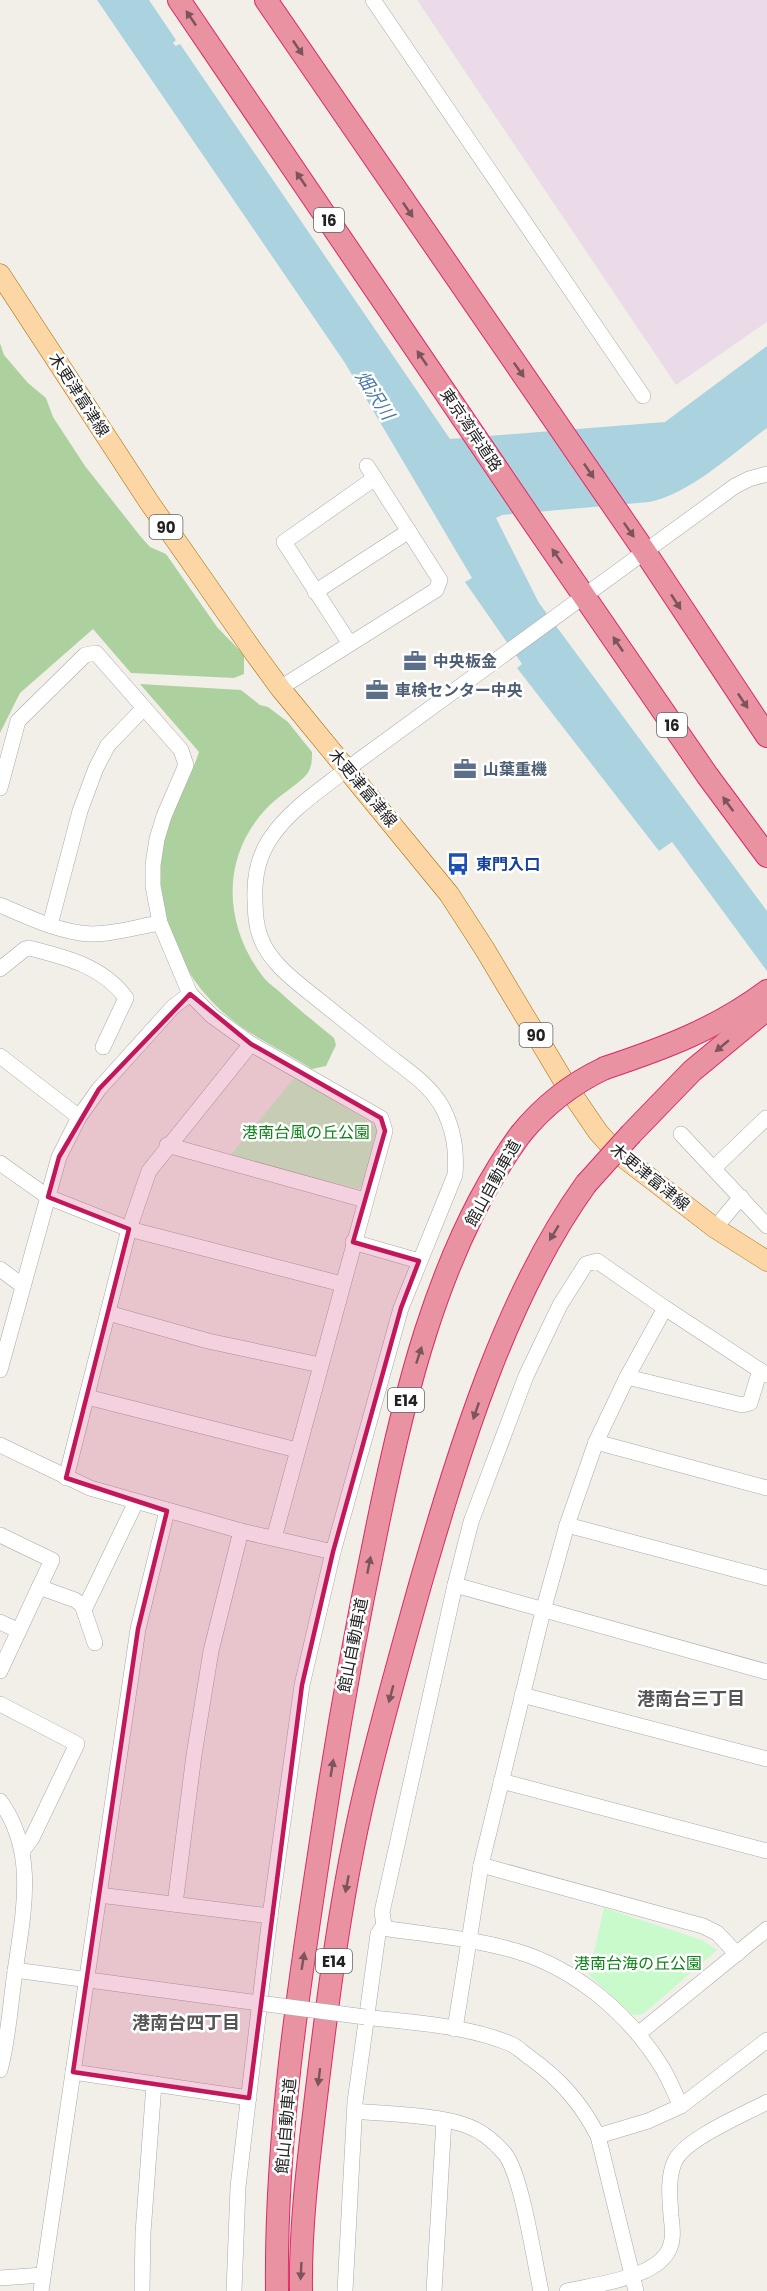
<svg xmlns="http://www.w3.org/2000/svg" width="767" height="2291" viewBox="0 0 767 2291" font-family="Poppins,'Noto Sans JP',sans-serif">
  <rect width="100%" height="100%" fill="#f2efe9"/>
  <polygon fill="#ebdbe8" points="417,0 767,0 767,322 676,385"/>
  <g fill="#add19e">
    <polygon points="0,343 4,355 28,383 46,398 53,417 85,466 141,537 150,547 166,554 217,627 244,655 244,674 234,678 131,673 93,629 20,693 0,733"/>
    <path d="M 140,684 L 241,690 L 260,705 L 268,707 L 288,722 L 312,752 C 312,759 312,768 307,774 C 298,785 276,797 265,810 C 220,859 224,927 264,978 C 269,984 276,988 281,993 C 298,1009 316,1023 334,1038 L 336,1045 L 326,1066 L 312,1069 C 286,1052 254,1038 231,1019 C 173,972 148,899 166,827 C 173,801 191,778 199,752 Z"/>
  </g>
  <g fill="#c8facc">
    <polygon points="295,1077 376,1126 379,1132 367,1180 359,1189 229,1157"/>
    <polygon points="604,1908 702,1940 717,1950 643,2014 633,2015 589,1975"/>
  </g>
  <path fill="#aad3df" d="M 97,0 L 149,0 L 176,40 L 173,43 L 176,46 L 180,44 L 450,439 L 665,422 L 767,346 L 767,428 C 733,453 690,494 649,502 L 502,515 L 496,518 L 539,603 L 767,911 L 767,971 L 672,842 L 659,851 L 517,668 L 522,664 L 465,582 L 472,578 L 345,363 Z"/>
  <g fill="none" stroke-linecap="round" stroke-linejoin="round">
    <g stroke="#a9a9a9" stroke-width="16">
      <g id="minor">
        <polyline points="373,0 643,396"/>
        <polyline points="315,592 409,531"/>
        <polyline points="350,644 284,542 375,478"/>
        <polyline points="280,688 436,590 440,580 367,466"/>
        <polyline points="0,788 18,721 85,655 96,653 181,750 186,765 164,816 157,839 153,865 153,886 160,923 190,994 212,1016 251,1044 381,1118 385,1131 274,1538"/>
        <path d="M 0,905 C 25,916 53,929 80,933 C 105,937 135,927 160,923"/>
        <polyline points="50,925 80,811 96,768 108,745 144,708"/>
        <path d="M 0,969 L 25,949 L 29,948 C 65,957 103,966 126,998 L 103,1047"/>
        <polyline points="0,1056 79,1117"/>
        <polyline points="681,1134 767,1226"/>
        <polyline points="167,1145 365,1200"/>
        <polyline points="0,1163 48,1197 129,1229 342,1284"/>
        <polyline points="714,1168 766,1118"/>
        <polyline points="715,1228 741,1197"/>
        <polyline points="353,1242 419,1261"/>
        <polyline points="0,1269 23,1286"/>
        <polyline points="108,1313 208,1341 320,1365"/>
        <polyline points="0,1370 59,1157 79,1117 99,1089 173,1007 190,994"/>
        <polyline points="627,1377 742,1405 750,1403 760,1370"/>
        <polyline points="87,1397 297,1450"/>
        <polyline points="596,1442 767,1488"/>
        <polyline points="0,1445 90,1488 241,1531 333,1552"/>
        <polyline points="66,1478 129,1229 149,1171 251,1044"/>
        <polyline points="567,1525 767,1578"/>
        <polyline points="0,1535 52,1560 0,1671"/>
        <polyline points="455,1585 767,1672"/>
        <polyline points="39,1587 75,1600 82,1605 95,1643"/>
        <polyline points="84,1610 136,1502"/>
        <polyline points="0,1622 19,1631"/>
        <polyline points="522,1695 767,1759"/>
        <polyline points="0,1704 77,1744 32,1838 23,1850"/>
        <polyline points="501,1781 767,1851"/>
        <path d="M 0,1801 C 39,1854 22,1918 14,1979 C 10,2009 8,2040 0,2070"/>
        <polyline points="481,1865 703,1926 717,1933 737,1954"/>
        <polyline points="99,1895 270,1916"/>
        <polyline points="175,1904 194,1755 211,1651 241,1531"/>
        <polyline points="15,1970 259,2003"/>
        <path d="M 365,2017 C 413,2023 466,2025 511,2044 C 518,2047 523,2053 529,2057 C 560,2079 581,2103 598,2136 L 636,2291"/>
        <polyline points="455,2029 481,1865 543,1611 567,1525 596,1442 627,1377 665,1308"/>
        <polyline points="638,2034 767,1929"/>
        <polyline points="73,2072 249,2098"/>
        <path d="M 681,2106 C 675,2094 670,2081 663,2069 C 631,2016 577,1969 516,1951 C 475,1939 432,1935 389,1929 L 384,1925 L 382,1912 L 455,1585 L 471,1522 L 526,1376 L 560,1305 L 586,1264 L 597,1261 L 665,1308 L 767,1375"/>
        <path d="M 355,2111 C 385,2114 438,2115 465,2125 C 480,2130 494,2141 505,2154 C 522,2176 534,2260 541,2291"/>
        <polyline points="598,2136 648,2121 681,2106 767,2040"/>
        <polyline points="0,2278 43,2275"/>
        <polyline points="41,2291 138,1629 167,1511"/>
        <polyline points="142,2291 143,2233 154,2084"/>
        <path d="M 234,2291 L 238,2187 L 270,1916 L 302,1685 L 333,1552 L 401,1308 L 455,1175 C 457,1150 454,1128 441,1105 C 428,1083 404,1068 385,1053 C 360,1033 335,1013 310,993 C 291,978 268,960 260,936 C 256,925 255,912 255,900 C 254,880 258,857 270,839 C 288,811 320,790 347,769 L 735,486 L 749,479 L 767,474"/>
        <polyline points="345,2291 355,2102 378,1934 384,1925"/>
        <polyline points="434,2291 444,2120"/>
        <path d="M 567,2291 C 596,2284 663,2278 671,2244 C 674,2235 672,2225 671,2216 C 670,2199 667,2178 675,2161 C 685,2139 745,2114 767,2102"/>
      </g>
    </g>
    <g stroke="#a06b00" stroke-width="21">
      <polyline id="major" points="0,274 149,502 253,651 280,688 449,894 484,948 566,1085 598,1132 616,1152 715,1228 767,1261"/>
    </g>
    <g stroke="#dc2a67" stroke-width="24">
      <g id="highway">
        <polyline points="179,0 529,516 707,775 767,856"/>
        <polyline points="266,0 645,552 767,736"/>
        <path d="M 605,1068 C 665,1048 716,1029 767,991"/>
        <polyline points="631,1134 692,1071 767,1009"/>
        <path d="M 277,2291 C 275,2131 301,1972 325,1815 C 339,1724 355,1634 374,1543 C 401,1407 437,1249 520,1135"/>
        <path d="M 301,2291 C 300,2224 309,2156 317,2089 C 329,1989 342,1889 365,1791 C 382,1720 402,1649 422,1578 C 460,1448 506,1295 586,1184"/>
      </g>
    </g>
    <use href="#minor" stroke="#fff" stroke-width="15"/>
    <use href="#major" stroke="#fcd6a4" stroke-width="20"/>
    <use href="#highway" stroke="#e892a2" stroke-width="22"/>
    <g stroke="#a9a9a9" stroke-width="16" stroke-linecap="butt">
      <polyline id="minor-bridge" points="259,2003 365,2017"/>
    </g>
    <g stroke="#dc2a67" stroke-width="24" stroke-linecap="butt">
      <g id="highway-bridge">
        <path d="M 520,1135 C 544,1105 571,1084 605,1068"/>
        <polyline points="586,1184 631,1134"/>
      </g>
    </g>
    <use href="#minor-bridge" stroke="#fff" stroke-width="15"/>
    <use href="#highway-bridge" stroke="#e892a2" stroke-width="22"/>
  </g>
  <defs><path id="oneway-solid" d="M-6-.8H1V-3.2L6.5 0L1 3.2V.8H-6Z" transform="scale(1.5)"/></defs>
  <g fill="#7b545c">
    <use href="#oneway-solid" transform="translate(191 18) rotate(-124)"/>
    <use href="#oneway-solid" transform="translate(298 48) rotate(56)"/>
    <use href="#oneway-solid" transform="translate(301 179) rotate(-124)"/>
    <use href="#oneway-solid" transform="translate(408 210) rotate(56)"/>
    <use href="#oneway-solid" transform="translate(422 358) rotate(-124)"/>
    <use href="#oneway-solid" transform="translate(519 370) rotate(55)"/>
    <use href="#oneway-solid" transform="translate(589 471) rotate(56)"/>
    <use href="#oneway-solid" transform="translate(629 530) rotate(55)"/>
    <use href="#oneway-solid" transform="translate(557 556) rotate(-125)"/>
    <use href="#oneway-solid" transform="translate(676 602) rotate(57)"/>
    <use href="#oneway-solid" transform="translate(618 644) rotate(-124)"/>
    <use href="#oneway-solid" transform="translate(743 701) rotate(56)"/>
    <use href="#oneway-solid" transform="translate(728 804) rotate(-126)"/>
    <use href="#oneway-solid" transform="translate(722 1046) rotate(140)"/>
    <use href="#oneway-solid" transform="translate(554 1233) rotate(121)"/>
    <use href="#oneway-solid" transform="translate(419 1355) rotate(-72)"/>
    <use href="#oneway-solid" transform="translate(476 1411) rotate(109)"/>
    <use href="#oneway-solid" transform="translate(369 1565) rotate(-79)"/>
    <use href="#oneway-solid" transform="translate(391 1694) rotate(105)"/>
    <use href="#oneway-solid" transform="translate(332 1768) rotate(-81)"/>
    <use href="#oneway-solid" transform="translate(347 1884) rotate(101)"/>
    <use href="#oneway-solid" transform="translate(303 1961) rotate(-81)"/>
    <use href="#oneway-solid" transform="translate(319 2077) rotate(97)"/>
    <use href="#oneway-solid" transform="translate(301 2271) rotate(93)"/>
  </g>
  <path fill="#c2185b" fill-opacity="0.2" stroke="#c2185b" stroke-width="4.5" stroke-linejoin="round" d="M 190,994 L 251,1044 L 381,1118 L 385,1131 L 353,1242 L 419,1261 L 401,1308 L 333,1552 L 302,1685 L 249,2098 L 73,2072 L 138,1629 L 167,1511 L 66,1478 L 129,1229 L 48,1197 L 59,1157 L 99,1089 Z"/>
  <defs>
    <g id="office-bare" transform="scale(1.8)"><path d="M-6-3h4V-5.5h4V-3h4V5H-6ZM-1-4.5V-3h2v-1.5ZM-6 0V1H6V0Z" fill="#5c6f8a" stroke="#fff" stroke-width="2.5" paint-order="stroke"/></g>
    <g id="bus-bare" transform="scale(1.8)"><path d="M-5-6H5V4H4V6H2V4H-2V6H-4V4H-5ZM-3.5-4V0h7V-4ZM-3.5 1.2v1.5H-2V1.2ZM2 1.2v1.5H3.5V1.2Z" fill="#1a4fb4" stroke="#fff" stroke-width="2.5" paint-order="stroke"/></g>
  </defs>
  <g fill-rule="evenodd">
    <use href="#office-bare" x="415" y="661"/>
    <use href="#office-bare" x="377" y="690"/>
    <use href="#office-bare" x="465" y="769"/>
    <use href="#bus-bare" x="458" y="864"/>
  </g>
  <g text-anchor="middle" dominant-baseline="central" stroke-width="5" stroke-linejoin="round" paint-order="stroke">
    <g fill="#fff" stroke="#646464" stroke-width="1.5">
      <rect x="314" y="208" width="30" height="24" rx="4.5"/>
      <rect x="149.5" y="515" width="33" height="24" rx="4.5"/>
      <rect x="657" y="713" width="30" height="24" rx="4.5"/>
      <rect x="519.5" y="1023" width="33" height="24" rx="4.5"/>
      <rect x="388" y="1388" width="36" height="24" rx="4.5"/>
      <rect x="316" y="1949" width="36" height="24" rx="4.5"/>
    </g>
    <g font-size="15" font-weight="bold" fill="#222">
      <text x="329" y="220">16</text>
      <text x="166" y="527">90</text>
      <text x="672" y="725">16</text>
      <text x="536" y="1035">90</text>
      <text x="406" y="1400">E14</text>
      <text x="334" y="1961">E14</text>
    </g>
    <g font-size="16" fill="#222" stroke="#fff">
      <text transform="translate(79 395) rotate(57)">木更津富津線</text>
      <text transform="translate(471 430) rotate(56)">東京湾岸道路</text>
      <text transform="translate(363 788) rotate(50)">木更津富津線</text>
      <text transform="translate(650 1177) rotate(39)">木更津富津線</text>
      <text transform="translate(493 1183) rotate(-61)">館山自動車道</text>
      <text transform="translate(353 1645) rotate(-79)">館山自動車道</text>
      <text transform="translate(286 2126) rotate(-85)">館山自動車道</text>
    </g>
    <g font-size="16" font-weight="bold" fill="#4e5e75" stroke="#fff" text-anchor="start">
      <text x="433" y="661">中央板金</text>
      <text x="395" y="690">車検センター中央</text>
      <text x="483" y="769">山葉重機</text>
    </g>
    <g font-size="16" font-weight="bold" fill="#164399" stroke="#fff" text-anchor="start">
      <text x="476" y="864">東門入口</text>
    </g>
    <g font-size="16" fill="#0c8416" stroke="#fff">
      <text x="306" y="1132">港南台風の丘公園</text>
      <text x="638" y="1963">港南台海の丘公園</text>
    </g>
    <g font-size="18" font-style="italic" fill="#4a7aab" stroke="#fff">
      <text transform="translate(375 395) rotate(57)">畑沢川</text>
    </g>
    <g font-size="18" font-weight="bold" fill="#555" stroke="#fff">
      <text x="691" y="1698">港南台三丁目</text>
      <text x="186" y="2022">港南台四丁目</text>
    </g>
  </g>
</svg>
